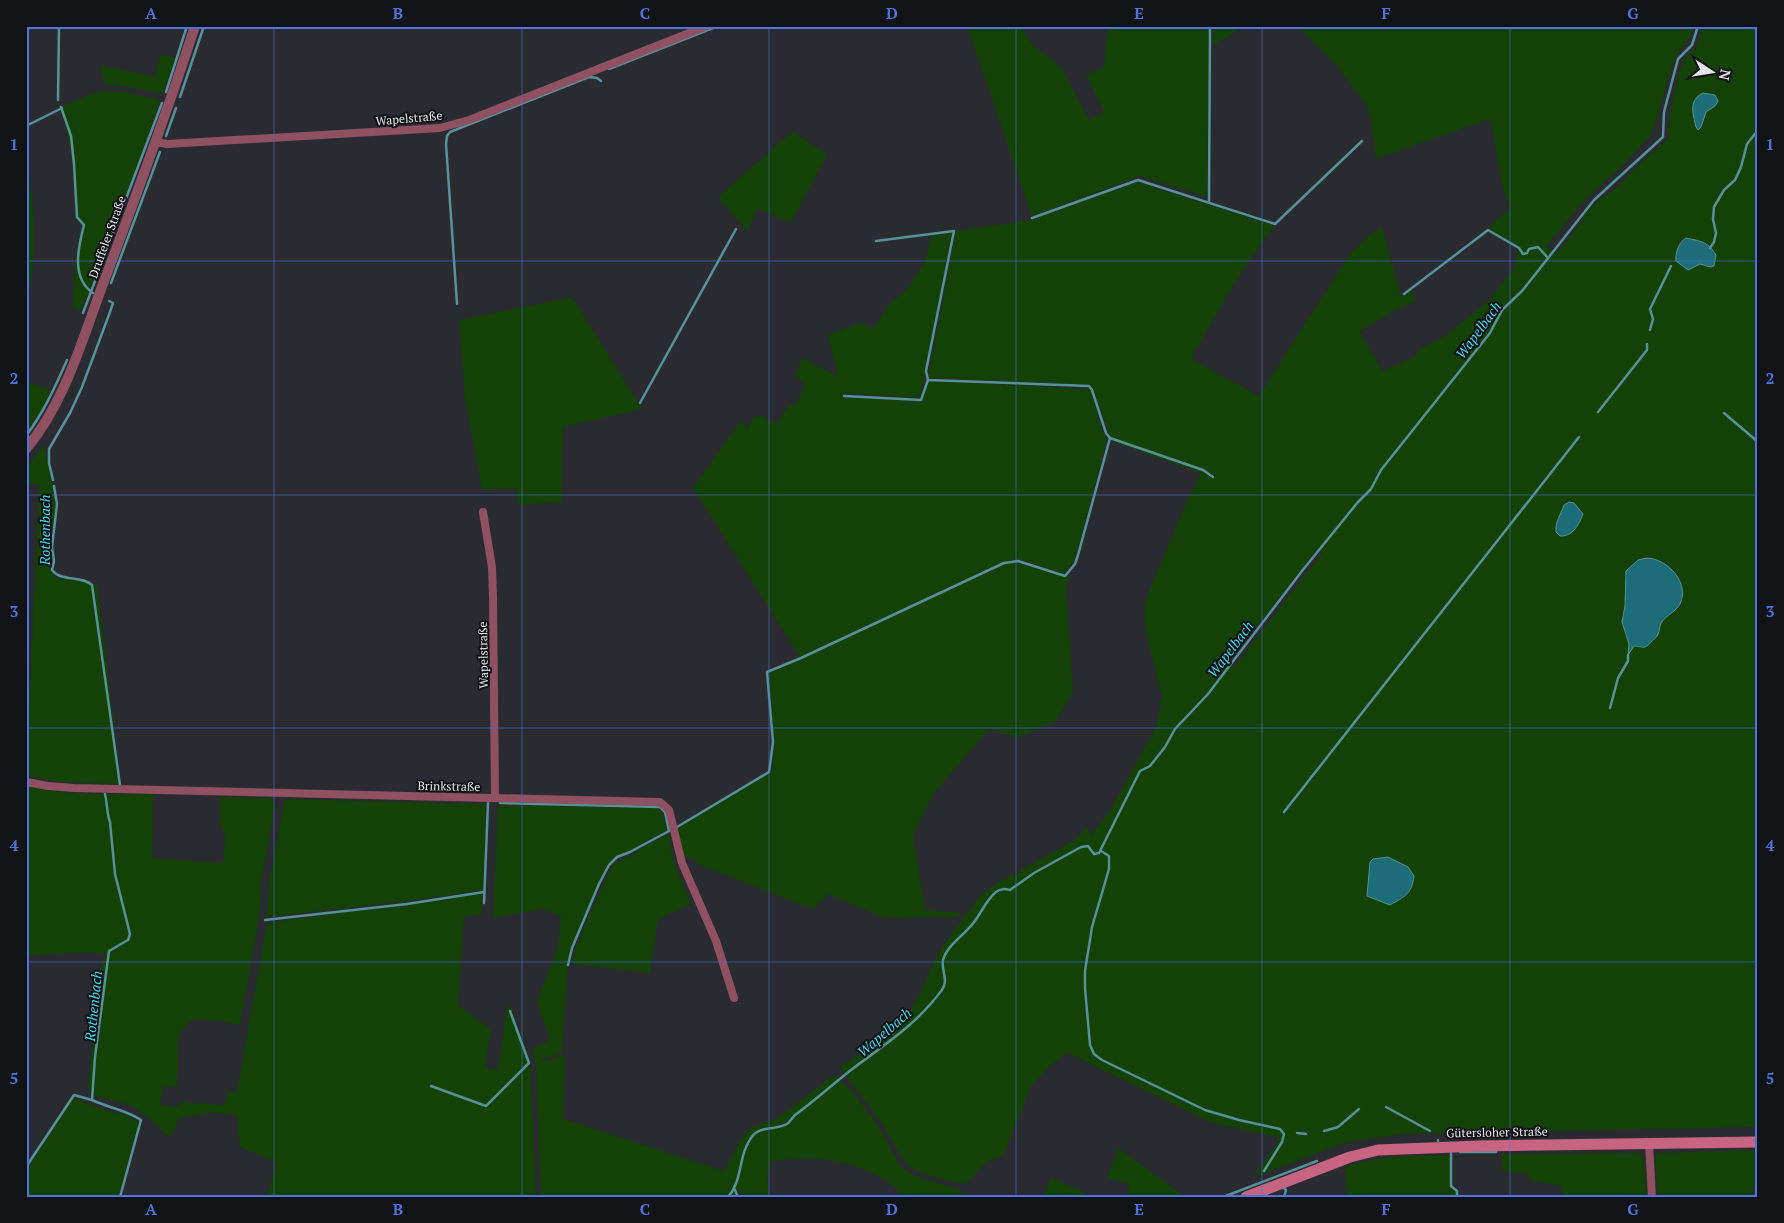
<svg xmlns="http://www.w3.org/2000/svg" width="1784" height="1223" viewBox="0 0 1784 1223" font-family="'PT Serif',serif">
  <rect width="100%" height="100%" fill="#292b30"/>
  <g fill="#144106" fill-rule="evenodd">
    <path d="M 967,26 L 1022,26 L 1032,45 L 1049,57 L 1062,69 L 1089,120 L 1104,112 L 1086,75 L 1103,68 C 1109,51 1101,42 1111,26 L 1209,26 L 1207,197 L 1140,176 L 1032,216 Z"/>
    <polygon points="1213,26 1244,26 1213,46"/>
    <path d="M 1298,26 L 1694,26 L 1689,39 L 1679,51 L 1672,65 L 1655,125 L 1649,137 L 1628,160 L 1585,200 L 1546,246 L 1556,254 L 1575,231 L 1589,209 L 1603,197 L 1616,188 L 1634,169 L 1668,139 L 1669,120 L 1677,79 L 1683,61 L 1688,55 L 1696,48 L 1701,37 L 1702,26 L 1758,26 L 1758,1127 L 1403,1134 L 1343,1143 L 1255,1177 L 1280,1138 L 1210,1122 L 1068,1053 L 1051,1065 L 1031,1086 L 1003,1156 L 987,1161 L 967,1183 L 963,1184 L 923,1174 L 906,1164 L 882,1124 L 840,1067 L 885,1036 L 909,1012 L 919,996 L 933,964 L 944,944 L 980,896 L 994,885 L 1073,841 L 1087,827 L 1091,835 L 1111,809 L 1156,727 L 1162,696 L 1145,630 L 1145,601 L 1190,494 L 1201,473 L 1112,441 L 1091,385 L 930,378 L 929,372 L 956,231 L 1031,220 L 1138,182 L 1275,226 C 1242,266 1217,313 1191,359 L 1259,396 L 1348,257 L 1368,236 L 1382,227 L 1401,296 L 1411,291 L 1416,301 L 1393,311 L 1360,331 L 1382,371 L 1413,358 L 1418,350 L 1444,337 L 1490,299 L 1515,267 L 1517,254 L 1520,247 L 1488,228 L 1508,210 L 1511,211 L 1502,185 L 1491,121 L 1489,119 L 1376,159 L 1371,120 L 1367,106 L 1337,66 ZM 1317,549 L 1323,552 L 1234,667 L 1228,663 Z"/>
    <polygon points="160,55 175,58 163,94 122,86 105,85 100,65 155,77"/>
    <path d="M 106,91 L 124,92 L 160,100 L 140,158 L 82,309 L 73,308 C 74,281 75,253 82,226 L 76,218 C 73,182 74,141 59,108 L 88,95 Z"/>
    <polygon points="793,131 827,155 791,222 758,209 747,231 718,197"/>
    <path d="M 26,158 C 35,207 38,258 26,306 Z"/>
    <polygon points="952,233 920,398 842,393 841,397 922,402 928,381 1090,389 1103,433 1107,439 1076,555 1073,562 1064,574 1018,559 1003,562 800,657 693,488 741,420 747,429 753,417 762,416 776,424 790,404 797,404 805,383 795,376 802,357 838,377 828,335 860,323 874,329 890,303 907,290 925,261 931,236"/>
    <polygon points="572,297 642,409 563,427 562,502 518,505 516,488 482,490 465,398 459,320"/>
    <polygon points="26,381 51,391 41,410 26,432"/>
    <path d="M 44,445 C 47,461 56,493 55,507 C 54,525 49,540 52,558 C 53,567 48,572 57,578 L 97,584 L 121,784 L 60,782 L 26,775 L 39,485 L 26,483 L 26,467 Z"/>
    <path d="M 1008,563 C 1028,561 1055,579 1070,575 L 1066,587 L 1073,691 L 1056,721 L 1018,737 L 989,729 L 933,794 L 913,835 L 925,910 L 961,913 L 958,917 L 884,918 L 828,894 L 813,909 L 697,864 L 697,861 L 682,855 L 676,829 L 772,772 L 775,742 L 769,673 Z"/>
    <path d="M 26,786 C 68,796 111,794 153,794 L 152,858 L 223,863 L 225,835 L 220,823 L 220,797 L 272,798 L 275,804 L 261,882 L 259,917 L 240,1025 L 219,1021 L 192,1019 L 179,1035 L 177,1086 L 163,1087 L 160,1105 L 179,1107 L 180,1102 L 225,1105 L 228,1090 L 237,1092 L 267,923 L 482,894 L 481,915 L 464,916 L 458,1005 L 491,1029 L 485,1068 L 498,1070 L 508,1001 L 527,1051 L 530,1064 L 536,1197 L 267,1197 L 276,1162 L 240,1147 L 237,1115 L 213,1112 L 179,1118 L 171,1138 C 159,1130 151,1118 138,1110 C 124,1100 106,1101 91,1094 L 88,1086 L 103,960 L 106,954 L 82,952 L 26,956 Z"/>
    <polygon points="285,799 486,804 483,890 407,901 267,917 269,882"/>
    <path d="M 498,805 L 655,808 L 662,811 L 667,830 L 629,851 L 616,856 L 607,865 L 571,949 L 568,959 L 562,1053 L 541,1060 L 542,1062 L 565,1055 L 563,1119 L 724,1171 L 741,1139 L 751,1128 L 776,1119 L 834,1075 L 851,1090 L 878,1126 L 901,1167 L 915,1176 L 958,1189 L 967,1197 C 957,1197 911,1199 905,1196 C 898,1193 894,1185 887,1181 C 848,1158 816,1156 771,1161 L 767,1180 L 769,1197 L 742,1197 L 739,1189 L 735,1194 L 736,1197 L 541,1197 L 536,1065 L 532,1049 L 550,1040 L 537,1002 L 558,946 L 561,916 L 542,909 L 493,918 Z"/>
    <path d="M 670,833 C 669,858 682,882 691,904 L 658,919 L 650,973 L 572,964 L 575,950 L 589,916 L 612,866 L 623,858 L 631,856 L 641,848 Z"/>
    <polygon points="74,1098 105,1110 127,1115 139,1122 118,1197 32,1197 26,1193 26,1171"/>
    <polygon points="1118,1148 1186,1197 1128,1197 1129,1184 1107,1178"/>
    <polygon points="1758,1150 1758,1183 1749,1197 1658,1197 1655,1159 1657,1153"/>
    <polygon points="1641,1153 1644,1159 1647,1197 1563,1197 1561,1186 1529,1180 1529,1174 1502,1171 1502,1154"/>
    <path d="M 1452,1155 L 1453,1186 L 1459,1191 L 1459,1197 L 1347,1197 L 1345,1167 C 1383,1154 1413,1156 1452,1155 Z"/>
    <polygon points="1050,1178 1085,1192 1084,1197 1044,1197"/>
  </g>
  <g fill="#1c6d78" stroke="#579199">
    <path d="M 1703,93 L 1715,95 L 1718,101 L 1715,106 L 1706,112 L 1701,127 L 1698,130 L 1696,127 C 1693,114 1688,100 1703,93 Z"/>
    <path d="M 1686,238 C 1699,241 1708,241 1716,255 L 1714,266 L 1710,267 L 1700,264 L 1688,270 L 1676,261 C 1675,253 1679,242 1686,238 Z"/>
    <path d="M 1569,502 L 1574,503 L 1583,514 C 1579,525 1572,537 1560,536 L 1556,532 C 1555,521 1561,515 1564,505 Z"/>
    <path d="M 1647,558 C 1668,559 1690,583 1680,604 C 1676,612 1666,615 1661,623 C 1659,627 1660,631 1658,634 C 1657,637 1655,638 1653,640 C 1644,650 1646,647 1634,646 L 1628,655 L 1629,644 L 1622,622 L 1625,606 L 1626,571 L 1638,560 Z"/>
    <path d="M 1388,857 L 1408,867 L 1414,876 C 1412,894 1404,897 1390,905 L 1367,896 L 1370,862 L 1373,859 Z"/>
  </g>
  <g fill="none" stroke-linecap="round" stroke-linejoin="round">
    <g stroke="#579199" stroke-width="2.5">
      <polyline points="609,69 718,26"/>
      <polyline points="166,92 187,26"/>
      <polyline points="180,97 204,26"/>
      <polyline points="58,100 59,26"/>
      <path d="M 61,107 L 71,136 L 74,164 L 77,217 L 84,225 C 78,248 71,278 93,293"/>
      <polyline points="26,126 62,108"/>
      <polyline points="166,136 176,108"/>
      <polyline points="1209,202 1210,26"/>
      <polyline points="1032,218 1138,180 1275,224 1362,141"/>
      <polyline points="876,241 954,231 926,371 928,380 1089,386 1092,390 1106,433 1110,438 1203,470 1213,477"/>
      <polyline points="1710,248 1714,242 1716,233 1713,219 1714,207 1724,190 1735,180 1741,167 1747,144 1758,130"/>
      <polyline points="111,283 160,152"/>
      <polyline points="1404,294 1488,230 1519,248 1523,254 1527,253 1529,249 1538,247 1548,258"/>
      <polyline points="457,304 446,144 447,136 450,132 589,77 597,78 601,81"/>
      <polyline points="83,313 162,103"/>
      <polyline points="1650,330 1653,319 1650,309 1671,266"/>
      <polyline points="844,396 921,400 928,380"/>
      <polyline points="640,403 736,229"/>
      <polyline points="1598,412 1647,350 1647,344"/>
      <polyline points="1724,413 1758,442"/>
      <path d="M 26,436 C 44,412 55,387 67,360"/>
      <polyline points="53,480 49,463 49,449 70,413 82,387 110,312 113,303 109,301"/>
      <polyline points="1757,485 1758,484"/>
      <path d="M 54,486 L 57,504 L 52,547 L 54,561 L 52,570 C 61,582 81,575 92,585 L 120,785"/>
      <polyline points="1610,708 1618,678 1628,661 1628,655"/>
      <path d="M 105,794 C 107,802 107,815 110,822 L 115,874 L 130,934 L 128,940 L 109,951 L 95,1057 L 92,1100 C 109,1108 126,1110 141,1120 L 120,1197"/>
      <polyline points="500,803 660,807 665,812 669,831"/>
      <polyline points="1284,812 1579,437"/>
      <polyline points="677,827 769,772 773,742 767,672 801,658 1004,563 1018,561 1065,576 1075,564 1078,555 1110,438"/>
      <polyline points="1101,851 1109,856 1109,869 1092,927 1085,971 1085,988 1090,1045 1094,1054 1102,1060 1205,1110 1239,1120 1280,1129 1284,1134 1282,1142 1264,1171"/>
      <polyline points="484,903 488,803"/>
      <polyline points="265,920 407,904 484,892"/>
      <polyline points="568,965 572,948 599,884 609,865 617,857 630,852 669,831"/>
      <polyline points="431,1086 486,1106 529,1063 510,1011"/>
      <polyline points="1386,1107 1430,1131"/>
      <polyline points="1324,1131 1338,1127 1359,1109"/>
      <polyline points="1297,1133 1306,1134"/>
      <polyline points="1438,1140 1438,1141"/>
      <polyline points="1451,1152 1451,1186 1457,1191 1457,1197"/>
      <polyline points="1460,1152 1496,1152"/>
      <polyline points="26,1167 74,1095 92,1100"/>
      <polyline points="734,1188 738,1197"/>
      <polyline points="1284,1188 1286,1190 1284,1197"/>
      <polyline points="26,1194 28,1195"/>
      <path d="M 728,1197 C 743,1180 738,1156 751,1138 C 759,1125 774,1131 787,1124 C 790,1122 792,1118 795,1115 C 814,1101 832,1085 851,1070 C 885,1044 916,1025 942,990 C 949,980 941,971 943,960 C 947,945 965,935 974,922 C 982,912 986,900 996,892 C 1001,888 1005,889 1010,890 L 1034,873 L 1081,847 L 1088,846 L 1094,854 L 1099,853 L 1140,771 L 1150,766 L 1165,747 L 1175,729 L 1208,694 L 1302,571 L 1358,502 L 1371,489 L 1381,470 L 1490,333 L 1502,310 L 1522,291 L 1594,200 L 1663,137 L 1664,112 L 1678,59 L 1692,45 L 1698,26"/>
      <polyline points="1223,1197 1317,1161"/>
    </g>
    <g stroke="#8f5162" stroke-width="8">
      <polyline points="156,142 167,144 440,128 469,120 707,26"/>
      <polyline points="483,512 492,567 493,597 495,798"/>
      <polyline points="26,782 48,786 74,788 660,802 669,810 682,863 716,941 734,998"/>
      <polyline points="1649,1144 1652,1197"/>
    </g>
    <path stroke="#8f5162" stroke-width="10" d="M 26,449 C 65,403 82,340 103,284 C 135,199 167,113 195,26"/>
    <polyline stroke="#c66481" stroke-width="11" points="1246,1197 1350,1157 1378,1150 1479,1146 1758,1142"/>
  </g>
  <path fill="none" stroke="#4e74dc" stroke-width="1" stroke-opacity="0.55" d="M 274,26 L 274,1197M 522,26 L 522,1197M 769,26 L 769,1197M 1016,26 L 1016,1197M 1262,26 L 1262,1197M 1510,26 L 1510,1197M 26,261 L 1758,261M 26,495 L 1758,495M 26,728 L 1758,728M 26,962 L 1758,962"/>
  <g text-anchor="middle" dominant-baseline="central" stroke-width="4" stroke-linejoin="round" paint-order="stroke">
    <g font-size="12" fill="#e2e4e7" stroke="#121316">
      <text transform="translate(409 118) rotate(-5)">Wapelstraße</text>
      <text transform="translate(107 237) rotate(-70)">Druffeler Straße</text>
      <text transform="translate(483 655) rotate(-91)">Wapelstraße</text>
      <text transform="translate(449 786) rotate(1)">Brinkstraße</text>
      <text transform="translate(1497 1132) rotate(-1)">Gütersloher Straße</text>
    </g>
    <g font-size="14" font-style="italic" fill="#42daee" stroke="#121316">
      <text transform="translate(1478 330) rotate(-54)">Wapelbach</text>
      <text transform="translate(44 530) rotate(-90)">Rothenbach</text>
      <text transform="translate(1230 649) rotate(-53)">Wapelbach</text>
      <text transform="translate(93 1006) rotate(-84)">Rothenbach</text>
      <text transform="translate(884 1032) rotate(-41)">Wapelbach</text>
    </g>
  </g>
  <rect width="1784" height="1223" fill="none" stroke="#121316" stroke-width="55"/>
  <g transform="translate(1712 72) rotate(102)" stroke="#121316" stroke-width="4" paint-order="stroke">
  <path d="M0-4L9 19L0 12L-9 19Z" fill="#e2e4e7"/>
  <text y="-8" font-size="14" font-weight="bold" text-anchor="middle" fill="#e2e4e7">N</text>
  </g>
  <rect x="28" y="28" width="1728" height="1168" fill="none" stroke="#4e74dc" stroke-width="2"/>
  <g font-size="16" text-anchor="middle" font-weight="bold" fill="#4e74dc">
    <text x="151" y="19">A</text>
    <text x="398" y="19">B</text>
    <text x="645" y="19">C</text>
    <text x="892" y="19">D</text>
    <text x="1139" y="19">E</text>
    <text x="1386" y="19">F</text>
    <text x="1633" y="19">G</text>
    <text x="14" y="150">1</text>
    <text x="1770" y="150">1</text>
    <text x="14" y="384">2</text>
    <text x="1770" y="384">2</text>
    <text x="14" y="617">3</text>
    <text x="1770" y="617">3</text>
    <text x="14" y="851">4</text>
    <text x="1770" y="851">4</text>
    <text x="14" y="1084">5</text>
    <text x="1770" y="1084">5</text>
    <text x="151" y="1215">A</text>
    <text x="398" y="1215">B</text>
    <text x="645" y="1215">C</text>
    <text x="892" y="1215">D</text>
    <text x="1139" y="1215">E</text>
    <text x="1386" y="1215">F</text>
    <text x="1633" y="1215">G</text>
  </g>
</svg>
